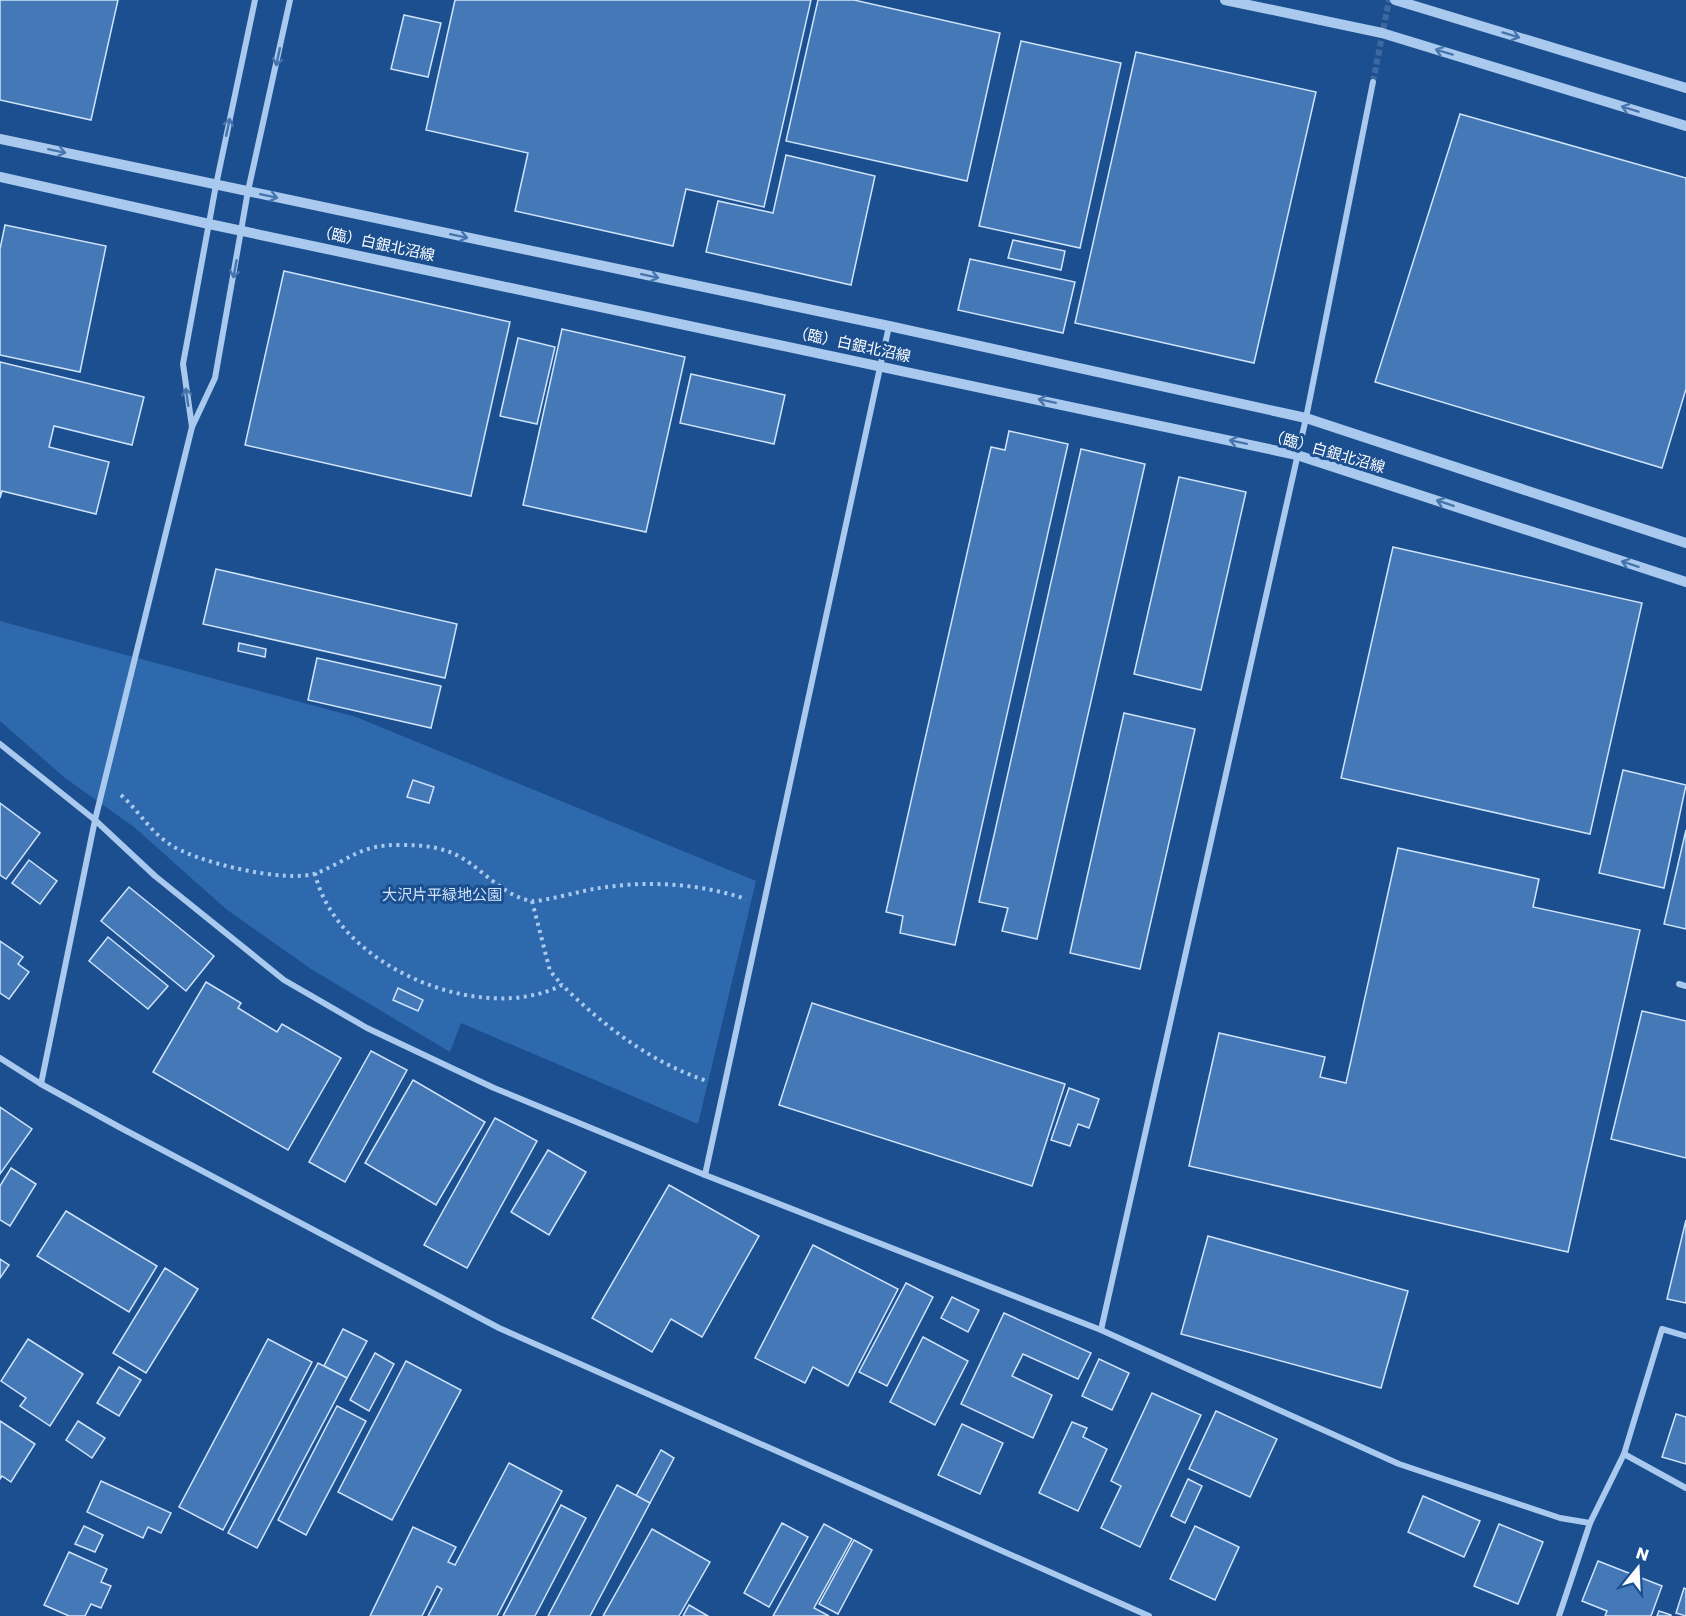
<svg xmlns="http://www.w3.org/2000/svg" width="1686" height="1616" viewBox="0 0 1686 1616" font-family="Poppins,'Noto Sans JP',sans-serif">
  <rect width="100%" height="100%" fill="#1b4f8f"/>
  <polygon fill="#2e69ad" points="0,621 356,717 756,881 698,1124 461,1023 450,1052 311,969 226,909 134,827 65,778 0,721"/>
  <g fill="#4478b7" stroke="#cfe3fa" stroke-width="1.5">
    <polygon points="0,0 118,0 91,120 0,100"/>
    <polygon points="455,0 811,0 764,207 686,189 673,246 515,211 528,153 426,130"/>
    <polygon points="818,0 854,0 1000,33 967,181 786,141"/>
    <polygon points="404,15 441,23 428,77 391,69"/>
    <polygon points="1021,41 1121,63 1080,248 979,226"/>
    <polygon points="1136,52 1316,92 1254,363 1075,323"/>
    <polygon points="1460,114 1686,178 1686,389 1662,468 1375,382"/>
    <polygon points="786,155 875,176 851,285 706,252 718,201 773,213"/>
    <polygon points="5,225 106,246 80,372 0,355 0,249"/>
    <polygon points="1013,240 1065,251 1061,270 1008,258"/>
    <polygon points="970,259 1075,282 1063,333 958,310"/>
    <polygon points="284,271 510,322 471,496 245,445"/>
    <polygon points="562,329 685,357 646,532 523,505"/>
    <polygon points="518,338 555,347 537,424 500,416"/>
    <polygon points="0,362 144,397 132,445 54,426 49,447 109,462 96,514 2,491 0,498"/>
    <polygon points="691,374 785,395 774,444 680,423"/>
    <polygon points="1009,431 1068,444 955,945 900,933 903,916 886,912 991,447 1005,450"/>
    <polygon points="1081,449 1145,464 1037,939 1002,931 1008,908 979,902"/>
    <polygon points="1179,477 1246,492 1201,690 1134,674"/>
    <polygon points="1393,547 1642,603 1590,834 1341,778"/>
    <polygon points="216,569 457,624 445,678 203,624"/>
    <polygon points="239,643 266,649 265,657 238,651"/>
    <polygon points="317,658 441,686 431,728 308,700"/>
    <polygon points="1124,713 1195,729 1140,969 1070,953"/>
    <polygon points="1623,770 1686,785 1664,888 1599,873"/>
    <polygon points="413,780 434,787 429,803 407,797"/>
    <polygon points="0,803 40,833 6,879 0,875"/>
    <polygon points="1686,830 1686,929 1664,924"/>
    <polygon points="1398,848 1539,879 1533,907 1640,930 1568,1252 1189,1166 1219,1033 1325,1057 1320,1077 1346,1083"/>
    <polygon points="29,860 57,881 40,904 12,883"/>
    <polygon points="129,887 214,956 186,991 101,921"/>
    <polygon points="108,937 168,986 148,1009 89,961"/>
    <polygon points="0,941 23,957 18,964 29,972 9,999 0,993"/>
    <polygon points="206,982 241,1003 238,1008 277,1032 282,1024 341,1058 288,1150 153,1072"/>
    <polygon points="398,988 423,1000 418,1011 393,1000"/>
    <polygon points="812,1003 1065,1084 1032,1186 779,1105"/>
    <polygon points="1642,1011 1686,1021 1686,1158 1611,1139"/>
    <polygon points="371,1051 407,1070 345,1182 309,1162"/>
    <polygon points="413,1080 485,1122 436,1205 365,1163"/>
    <polygon points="1069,1088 1099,1099 1089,1128 1078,1124 1070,1146 1051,1140"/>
    <polygon points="0,1107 32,1129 0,1174"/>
    <polygon points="495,1118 537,1141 467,1268 424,1245"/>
    <polygon points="548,1150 586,1172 549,1235 511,1212"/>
    <polygon points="11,1168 36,1184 10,1226 0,1220 0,1186"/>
    <polygon points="669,1185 759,1236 702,1337 671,1319 652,1352 592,1318"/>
    <polygon points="66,1211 157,1266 129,1312 37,1256"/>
    <polygon points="1686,1220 1686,1303 1667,1299"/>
    <polygon points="1208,1236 1408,1291 1381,1388 1181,1334"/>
    <polygon points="813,1245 898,1289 848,1386 813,1367 805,1383 755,1358"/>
    <polygon points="0,1259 9,1265 0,1278"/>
    <polygon points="165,1268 198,1289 146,1373 113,1353"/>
    <polygon points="906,1283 933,1297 887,1386 859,1372"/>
    <polygon points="952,1297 979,1310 968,1332 941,1318"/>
    <polygon points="1004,1313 1091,1353 1078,1379 1023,1354 1012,1376 1052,1395 1033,1438 961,1404"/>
    <polygon points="343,1329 367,1341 347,1378 324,1366"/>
    <polygon points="923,1337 968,1361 935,1425 890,1402"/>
    <polygon points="28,1339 83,1374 50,1426 20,1406 26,1398 1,1381"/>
    <polygon points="268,1339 312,1362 223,1530 179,1507"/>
    <polygon points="375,1353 394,1364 369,1411 350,1400"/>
    <polygon points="1099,1359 1129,1373 1112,1410 1082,1396"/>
    <polygon points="406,1361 461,1390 392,1520 338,1492"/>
    <polygon points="318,1363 347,1378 257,1548 228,1533"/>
    <polygon points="119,1367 141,1380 119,1416 97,1403"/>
    <polygon points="1152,1393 1201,1415 1140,1547 1101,1528 1121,1486 1111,1481"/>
    <polygon points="337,1406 366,1421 306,1535 278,1520"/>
    <polygon points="1216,1411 1277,1439 1250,1497 1189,1469"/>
    <polygon points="1676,1414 1686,1417 1686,1464 1662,1457"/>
    <polygon points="0,1421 35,1444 11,1482 2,1476 0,1479"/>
    <polygon points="78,1421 105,1438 92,1458 66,1440"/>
    <polygon points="1072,1422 1087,1428 1083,1437 1107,1449 1078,1511 1039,1493"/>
    <polygon points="962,1424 1003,1443 980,1494 938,1475"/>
    <polygon points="661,1450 674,1458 650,1503 636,1496"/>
    <polygon points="509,1463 562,1491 497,1616 428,1616 442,1589 437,1586 422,1616 370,1616 413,1527 456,1547 448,1562 455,1565"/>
    <polygon points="1188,1479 1202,1486 1185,1523 1171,1516"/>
    <polygon points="101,1481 171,1513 161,1533 148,1527 143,1538 87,1512"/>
    <polygon points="617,1485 650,1503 590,1616 548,1616"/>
    <polygon points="1423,1496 1480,1521 1464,1557 1408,1532"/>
    <polygon points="561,1505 586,1518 535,1616 503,1616"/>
    <polygon points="782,1523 808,1537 769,1607 744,1593"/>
    <polygon points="824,1524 852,1539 814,1608 829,1616 773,1616"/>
    <polygon points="1499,1524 1543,1542 1518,1604 1474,1586"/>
    <polygon points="84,1526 103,1535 95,1552 75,1544"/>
    <polygon points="1195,1526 1239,1547 1215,1600 1170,1579"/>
    <polygon points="652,1529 710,1562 679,1616 603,1616"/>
    <polygon points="854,1540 872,1550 838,1614 819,1604"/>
    <polygon points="69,1552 107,1569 101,1582 111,1586 101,1608 91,1604 85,1616 69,1616 44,1605"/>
    <polygon points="1598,1561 1662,1586 1651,1616 1605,1616 1607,1611 1582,1601"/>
    <polygon points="1684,1588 1686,1589 1686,1616 1676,1613"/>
    <polygon points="689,1605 708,1616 683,1616"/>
    <polygon points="1659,1611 1671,1615 1671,1616 1657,1616"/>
  </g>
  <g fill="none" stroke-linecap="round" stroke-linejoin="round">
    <polyline stroke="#3d69a0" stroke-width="6" stroke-dasharray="6 3" stroke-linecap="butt" points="1373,82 1389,0"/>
    <g stroke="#a9c9ee" stroke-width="4" stroke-dasharray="3 4.5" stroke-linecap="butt">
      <path d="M 121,795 C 138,810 149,830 168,843 C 193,862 287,884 317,873 C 351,859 361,844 401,845 C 423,845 444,847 462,858 C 484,871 505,897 532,901 C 541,902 581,891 594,889 C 644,880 698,883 746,899"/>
      <path d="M 315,873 C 335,965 480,1027 562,985 C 604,1026 650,1062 707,1081"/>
      <polyline points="532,901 550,971 562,985"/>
    </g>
    <g stroke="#a9c9ee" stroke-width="6">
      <polyline points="255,0 216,185 183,364 192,427 215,378 248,191 290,0"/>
      <polyline points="0,744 95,820 155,876 284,980 367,1028 494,1088 705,1175 1101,1330 1399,1464 1560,1518 1590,1523 1624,1454 1662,1329 1686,1336"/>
      <polyline points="1679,984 1686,986"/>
      <polyline points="0,1058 41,1084 121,1128 499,1328 1149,1616"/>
      <polyline points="41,1084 95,820 192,427"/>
      <polyline points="705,1175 889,326"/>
      <polyline points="1101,1330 1306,418 1373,82"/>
      <polyline points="1624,1454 1686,1488"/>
      <polyline points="1559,1616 1590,1523"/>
    </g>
    <g stroke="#a9c9ee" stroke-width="10">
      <polyline points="1225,0 1382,33 1686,126"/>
      <polyline points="1395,0 1686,88"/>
      <polyline points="0,139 889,326 1306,418 1686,543"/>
      <polyline points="0,177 209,224 1297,455 1686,582"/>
    </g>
  </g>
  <defs><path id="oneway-shaft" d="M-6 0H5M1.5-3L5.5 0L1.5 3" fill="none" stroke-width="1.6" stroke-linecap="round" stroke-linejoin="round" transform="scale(1.5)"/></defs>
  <g stroke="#4674ac">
    <use href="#oneway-shaft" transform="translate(1511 35) rotate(17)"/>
    <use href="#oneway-shaft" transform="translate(1444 52) rotate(-163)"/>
    <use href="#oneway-shaft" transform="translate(278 57) rotate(102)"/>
    <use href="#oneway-shaft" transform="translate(1630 109) rotate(-163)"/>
    <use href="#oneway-shaft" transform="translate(228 127) rotate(-78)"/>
    <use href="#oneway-shaft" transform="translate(57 151) rotate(12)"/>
    <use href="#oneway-shaft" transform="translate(269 196) rotate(12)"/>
    <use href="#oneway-shaft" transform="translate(459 236) rotate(12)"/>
    <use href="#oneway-shaft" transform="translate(235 269) rotate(100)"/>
    <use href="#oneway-shaft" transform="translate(650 276) rotate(12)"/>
    <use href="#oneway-shaft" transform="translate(187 397) rotate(-98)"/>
    <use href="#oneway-shaft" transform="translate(1047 401) rotate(-168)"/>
    <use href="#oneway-shaft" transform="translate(1238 442) rotate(-168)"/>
    <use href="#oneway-shaft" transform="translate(1445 503) rotate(-162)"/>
    <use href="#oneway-shaft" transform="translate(1630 564) rotate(-162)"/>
  </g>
  <g text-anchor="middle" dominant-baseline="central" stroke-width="6" stroke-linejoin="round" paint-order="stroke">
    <g font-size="15" fill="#fff" stroke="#1b4f8f">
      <text transform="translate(376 243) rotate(12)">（臨）白銀北沼線</text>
      <text transform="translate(852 344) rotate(12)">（臨）白銀北沼線</text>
      <text transform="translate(1327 451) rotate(16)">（臨）白銀北沼線</text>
    </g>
    <g font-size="15" fill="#cfe3fa" stroke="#1b4f8f">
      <text x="442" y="894">大沢片平緑地公園</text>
    </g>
  </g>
  <g transform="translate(1638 1568) rotate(18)" stroke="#1b4f8f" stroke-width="4.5" paint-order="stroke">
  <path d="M0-4.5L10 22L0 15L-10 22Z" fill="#ffffff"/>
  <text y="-9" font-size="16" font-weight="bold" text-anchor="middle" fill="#ffffff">N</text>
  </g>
</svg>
